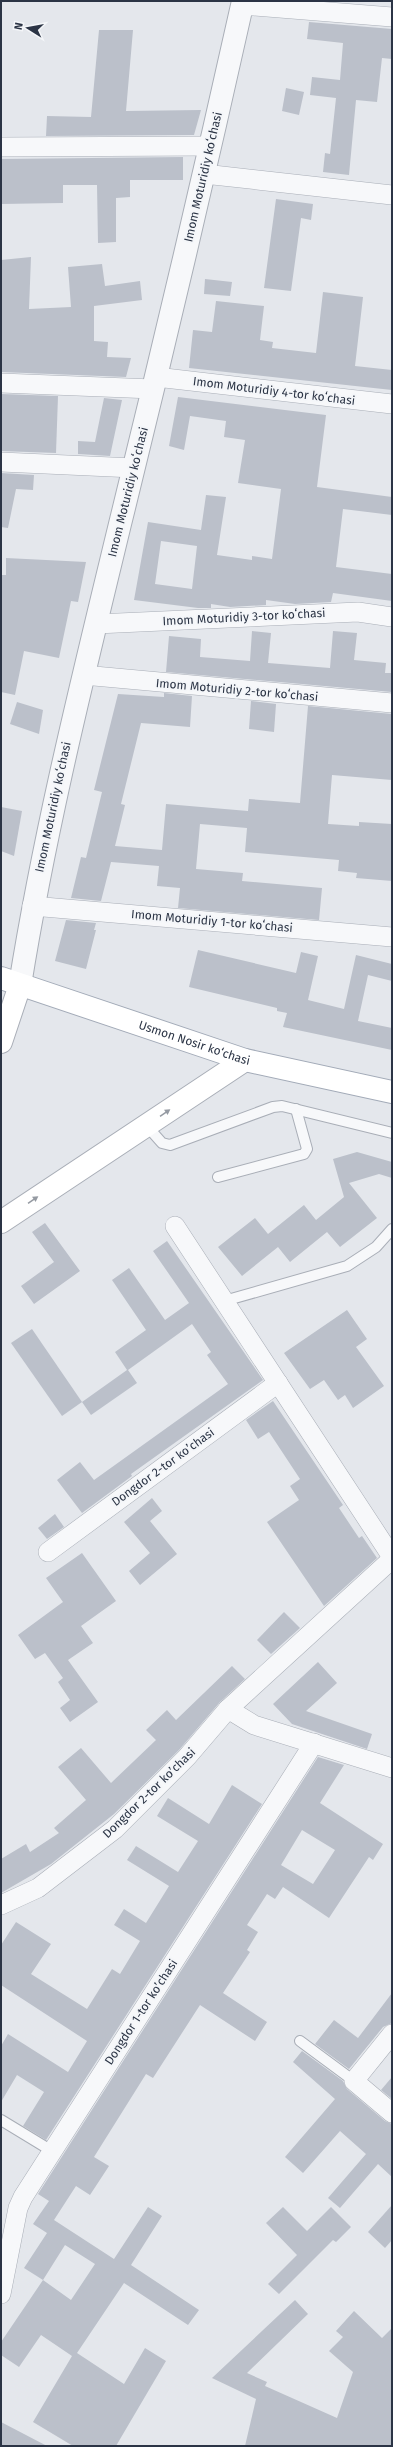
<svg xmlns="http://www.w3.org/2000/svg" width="393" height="2447" viewBox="0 0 393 2447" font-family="'Fira Sans',sans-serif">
  <rect width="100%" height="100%" fill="#e4e7ec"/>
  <g fill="#bbc0ca" fill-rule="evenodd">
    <polygon points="309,22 392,29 392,59 382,58 377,102 356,100 349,175 323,172 325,153 330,154 336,98 310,95 312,77 340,80 343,43 307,39"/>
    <polygon points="99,30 133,30 126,111 201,110 194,135 46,136 47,116 91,117"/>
    <polygon points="286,88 304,92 299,115 282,111"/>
    <polygon points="183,157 183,180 130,180 130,197 116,198 116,242 98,243 97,185 63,185 63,203 1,204 1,159"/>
    <polygon points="276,199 313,204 311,220 301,218 291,291 264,288"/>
    <polygon points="31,257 29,309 71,307 68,267 102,264 105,286 140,281 142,300 94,306 94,341 108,342 107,357 131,358 126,377 1,372 1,260"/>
    <polygon points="205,279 232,282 230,296 204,294"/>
    <polygon points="323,292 363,297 355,366 392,370 392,390 189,368 193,330 212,332 216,301 264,306 260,340 273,342 272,348 316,353"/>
    <polygon points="1,394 58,396 56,453 1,451"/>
    <path d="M 178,397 L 326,415 L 317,487 L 392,497 L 392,515 L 343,509 L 336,567 L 392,574 L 392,601 L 333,593 L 331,602 L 295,604 L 266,600 L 266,605 L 230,607 L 211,604 L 211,608 L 198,608 L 134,600 L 148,522 L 201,530 L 206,495 L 226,497 L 217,555 L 252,560 L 252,556 L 272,559 L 281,489 L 238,483 L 245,440 L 224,437 L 226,421 L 190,416 L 184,450 L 169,446 ZM 161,541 L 197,546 L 192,589 L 155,584 Z"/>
    <polygon points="104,398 122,400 110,456 78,454 78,441 95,442"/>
    <polygon points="1,473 34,475 33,490 16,489 8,528 1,527"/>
    <polygon points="6,558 86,562 78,602 71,601 59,658 24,651 15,695 1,692 1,575 6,575"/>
    <polygon points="252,631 271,633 268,663 330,668 333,631 357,633 354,660 386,663 385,673 392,673 392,692 166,672 169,636 201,639 200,657 250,661"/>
    <polygon points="164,693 192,696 190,727 141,723 121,804 125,805 115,846 162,850 166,804 248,811 249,799 300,803 308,706 392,714 392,780 332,775 328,824 359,826 359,822 392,824 392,881 356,878 357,873 338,871 339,860 245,852 247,828 200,824 196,869 243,873 242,881 322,888 319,920 178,908 180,888 157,886 159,866 111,862 101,901 71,898 81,857 86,858 102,792 94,790 118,694 164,697"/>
    <polygon points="251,701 276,704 274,732 249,729"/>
    <polygon points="17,702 43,710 39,734 10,724"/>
    <polygon points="1,807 22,811 14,856 1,851"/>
    <polygon points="66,920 96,923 94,930 96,930 86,969 55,961"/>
    <polygon points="198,950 296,973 301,952 318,956 308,1000 344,1009 356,955 392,964 392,981 368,975 358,1021 392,1028 392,1050 283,1027 287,1013 277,1011 277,1008 189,987"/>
    <polygon points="357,1152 392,1162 392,1178 379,1174 349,1183 377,1218 340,1247 327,1232 290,1262 278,1247 242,1276 218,1247 255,1218 268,1234 304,1205 316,1220 344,1197 333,1159"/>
    <polygon points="45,1223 80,1271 34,1304 21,1286 54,1262 32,1232"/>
    <polygon points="167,1241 263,1380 131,1474 132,1476 82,1513 57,1480 80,1462 94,1480 228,1384 207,1355 211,1352 192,1324 128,1370 137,1383 91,1415 82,1402 127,1370 115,1352 146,1330 112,1280 129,1268 165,1320 189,1303 153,1251"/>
    <polygon points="347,1310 367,1339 356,1347 384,1386 353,1408 345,1395 338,1400 324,1380 310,1389 284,1353"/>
    <polygon points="32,1329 82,1402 62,1416 11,1343"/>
    <polygon points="273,1401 343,1505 339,1508 359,1538 362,1536 377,1558 324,1606 267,1522 299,1500 290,1486 300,1479 269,1432 258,1439 246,1420"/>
    <polygon points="152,1498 162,1511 150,1521 177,1554 140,1585 129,1571 150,1553 124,1522"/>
    <polygon points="55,1514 64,1527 47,1539 38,1528"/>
    <polygon points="82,1553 116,1601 81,1626 93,1643 68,1660 98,1702 70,1722 60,1708 70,1700 58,1682 63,1678 45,1653 35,1659 18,1635 63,1602 46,1578"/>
    <polygon points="284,1612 300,1628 271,1654 257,1640"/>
    <polygon points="318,1662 337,1683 306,1711 372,1734 367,1749 292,1724 273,1704"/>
    <polygon points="232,1666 245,1679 220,1702 179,1750 114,1814 51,1864 1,1893 1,1859 26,1844 30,1852 59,1833 54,1828 86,1800 58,1767 81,1748 111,1783 156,1740 146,1730 167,1710 176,1720"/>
    <path d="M 318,1757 L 344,1765 L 320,1803 L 383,1844 L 373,1860 L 369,1857 L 329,1918 L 283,1887 L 275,1899 L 267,1894 L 247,1925 L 258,1932 L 247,1950 L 250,1952 L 223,1993 L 267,2022 L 255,2041 L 200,2005 L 153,2078 L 146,2074 L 94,2157 L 109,2166 L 90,2195 L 76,2186 L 54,2220 L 114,2259 L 148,2207 L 162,2216 L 131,2265 L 199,2310 L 188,2325 L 124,2283 L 77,2353 L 124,2384 L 145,2348 L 166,2361 L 116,2446 L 73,2446 L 33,2422 L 72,2356 L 41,2335 L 19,2367 L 1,2355 L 1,2342 L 43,2280 L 24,2268 L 47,2233 L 33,2224 L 49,2201 L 38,2194 ZM 302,1830 L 335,1850 L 313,1884 L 281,1865 ZM 65,2245 L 95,2264 L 71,2300 L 43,2280 Z"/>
    <polygon points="232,1785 262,1804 46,2140 23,2126 44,2092 17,2075 1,2102 1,2046 8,2034 68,2072 87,2041 1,1985 1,1945 16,1922 51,1944 31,1974 87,2009 112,1969 120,1974 140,1941 114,1925 124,1909 146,1923 169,1886 127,1860 136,1846 178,1872 198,1841 157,1816 168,1798 209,1824"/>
    <polygon points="392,1993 392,2023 383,2027 349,2069 315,2044 334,2020 358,2038"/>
    <polygon points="302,2051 343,2081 347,2089 385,2121 392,2124 392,2177 378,2164 340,2208 328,2198 366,2154 340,2131 303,2173 285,2157 335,2099 293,2062"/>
    <polygon points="392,2077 392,2099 381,2090"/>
    <polygon points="392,2205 392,2240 385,2248 368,2232"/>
    <polygon points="283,2207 307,2231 331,2207 351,2227 336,2242 333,2240 279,2294 268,2284 297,2255 266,2223"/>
    <polygon points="295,2300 308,2314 247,2373 267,2382 265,2386 337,2418 353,2372 329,2351 343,2337 336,2331 354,2311 382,2338 392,2328 392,2446 245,2446 256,2399 212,2378"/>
    <polygon points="1,2422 47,2446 1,2446"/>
  </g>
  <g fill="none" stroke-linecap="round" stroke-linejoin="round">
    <g stroke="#a9aeb7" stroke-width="12">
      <g id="service">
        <polyline points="146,1125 162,1143 170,1145 273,1107 282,1106 392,1133"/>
        <polyline points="218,1177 304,1154 307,1149 296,1109"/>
        <polyline points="224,1301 347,1266 376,1247 392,1229"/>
        <polyline points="300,2041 354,2081"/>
        <polyline points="1,2120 52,2151"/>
      </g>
    </g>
    <g stroke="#a9aeb7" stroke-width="20">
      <g id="minor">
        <polyline points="242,5 392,17"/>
        <polyline points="1,147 210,146"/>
        <polyline points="204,174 392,195"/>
        <polyline points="156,377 392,404"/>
        <polyline points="1,383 153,389"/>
        <polyline points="1,462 134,468"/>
        <polyline points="96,624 358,612 392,617"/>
        <polyline points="83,675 392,703"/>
        <polyline points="32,906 392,937"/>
        <polyline points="175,1226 392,1557"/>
        <polyline points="48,1552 278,1383"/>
        <polyline points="228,1709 254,1725 392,1768"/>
        <polyline points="1,1905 38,1888 115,1829 187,1757 228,1709 392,1559"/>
        <polyline points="392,2034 354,2081 392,2113"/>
        <polyline points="1,2294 18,2208 23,2197 314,1743"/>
      </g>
    </g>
    <g stroke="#a9aeb7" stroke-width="24">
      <path id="tertiary" d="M 20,985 C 45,829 83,677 120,524 C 163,350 204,176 243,1"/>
    </g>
    <g stroke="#a9aeb7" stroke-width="24">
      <g id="secondary">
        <polyline points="1,1042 20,985"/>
        <polyline points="1,1222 245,1060"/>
      </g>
    </g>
    <g stroke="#a3abb8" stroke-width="24">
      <g id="primary">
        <path id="s1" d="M 1,978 L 245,1060 L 392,1092"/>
      </g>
    </g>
    <use href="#service" stroke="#f7f8fa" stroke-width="10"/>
    <use href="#minor" stroke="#f7f8fa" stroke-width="19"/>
    <use href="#tertiary" stroke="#f7f8fa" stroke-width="22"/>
    <use href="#secondary" stroke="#fff" stroke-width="22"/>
    <use href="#primary" stroke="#fff" stroke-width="22"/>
  </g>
  <defs><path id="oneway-solid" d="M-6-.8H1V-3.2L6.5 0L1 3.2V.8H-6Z"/></defs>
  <g fill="#959aa2">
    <use href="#oneway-solid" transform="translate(165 1113) rotate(-34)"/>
    <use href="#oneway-solid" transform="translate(33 1200) rotate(-34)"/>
  </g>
  <g text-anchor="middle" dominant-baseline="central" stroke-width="4" stroke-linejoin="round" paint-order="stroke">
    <g font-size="12" fill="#2b3445" stroke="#f4f6f9">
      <text transform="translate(203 177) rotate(-77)">Imom Moturidiy koʻchasi</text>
      <text transform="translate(274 391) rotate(7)">Imom Moturidiy 4-tor koʻchasi</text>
      <text transform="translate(128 492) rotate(-76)">Imom Moturidiy koʻchasi</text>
      <text transform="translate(244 617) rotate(-3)">Imom Moturidiy 3-tor koʻchasi</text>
      <text transform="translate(237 690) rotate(5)">Imom Moturidiy 2-tor koʻchasi</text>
      <text transform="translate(53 807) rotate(-78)">Imom Moturidiy koʻchasi</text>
      <text transform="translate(212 921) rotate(5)">Imom Moturidiy 1-tor koʻchasi</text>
      <text stroke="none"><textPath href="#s1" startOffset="204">Usmon Nosir ko‘chasi</textPath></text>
      <text transform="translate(163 1467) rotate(-36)">Dongdor 2-tor koʼchasi</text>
      <text transform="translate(149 1793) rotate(-44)">Dongdor 2-tor koʼchasi</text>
      <text transform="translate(141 2012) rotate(-57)">Dongdor 1-tor koʼchasi</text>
    </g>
  </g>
  <rect width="393" height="2447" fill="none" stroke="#2b3445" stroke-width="4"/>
  <g transform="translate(28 28) rotate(281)" stroke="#f4f6f9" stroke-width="3" paint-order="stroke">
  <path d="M0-3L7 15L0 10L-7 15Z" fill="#2b3445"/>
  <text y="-6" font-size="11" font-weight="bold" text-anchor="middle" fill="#2b3445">N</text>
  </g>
</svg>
